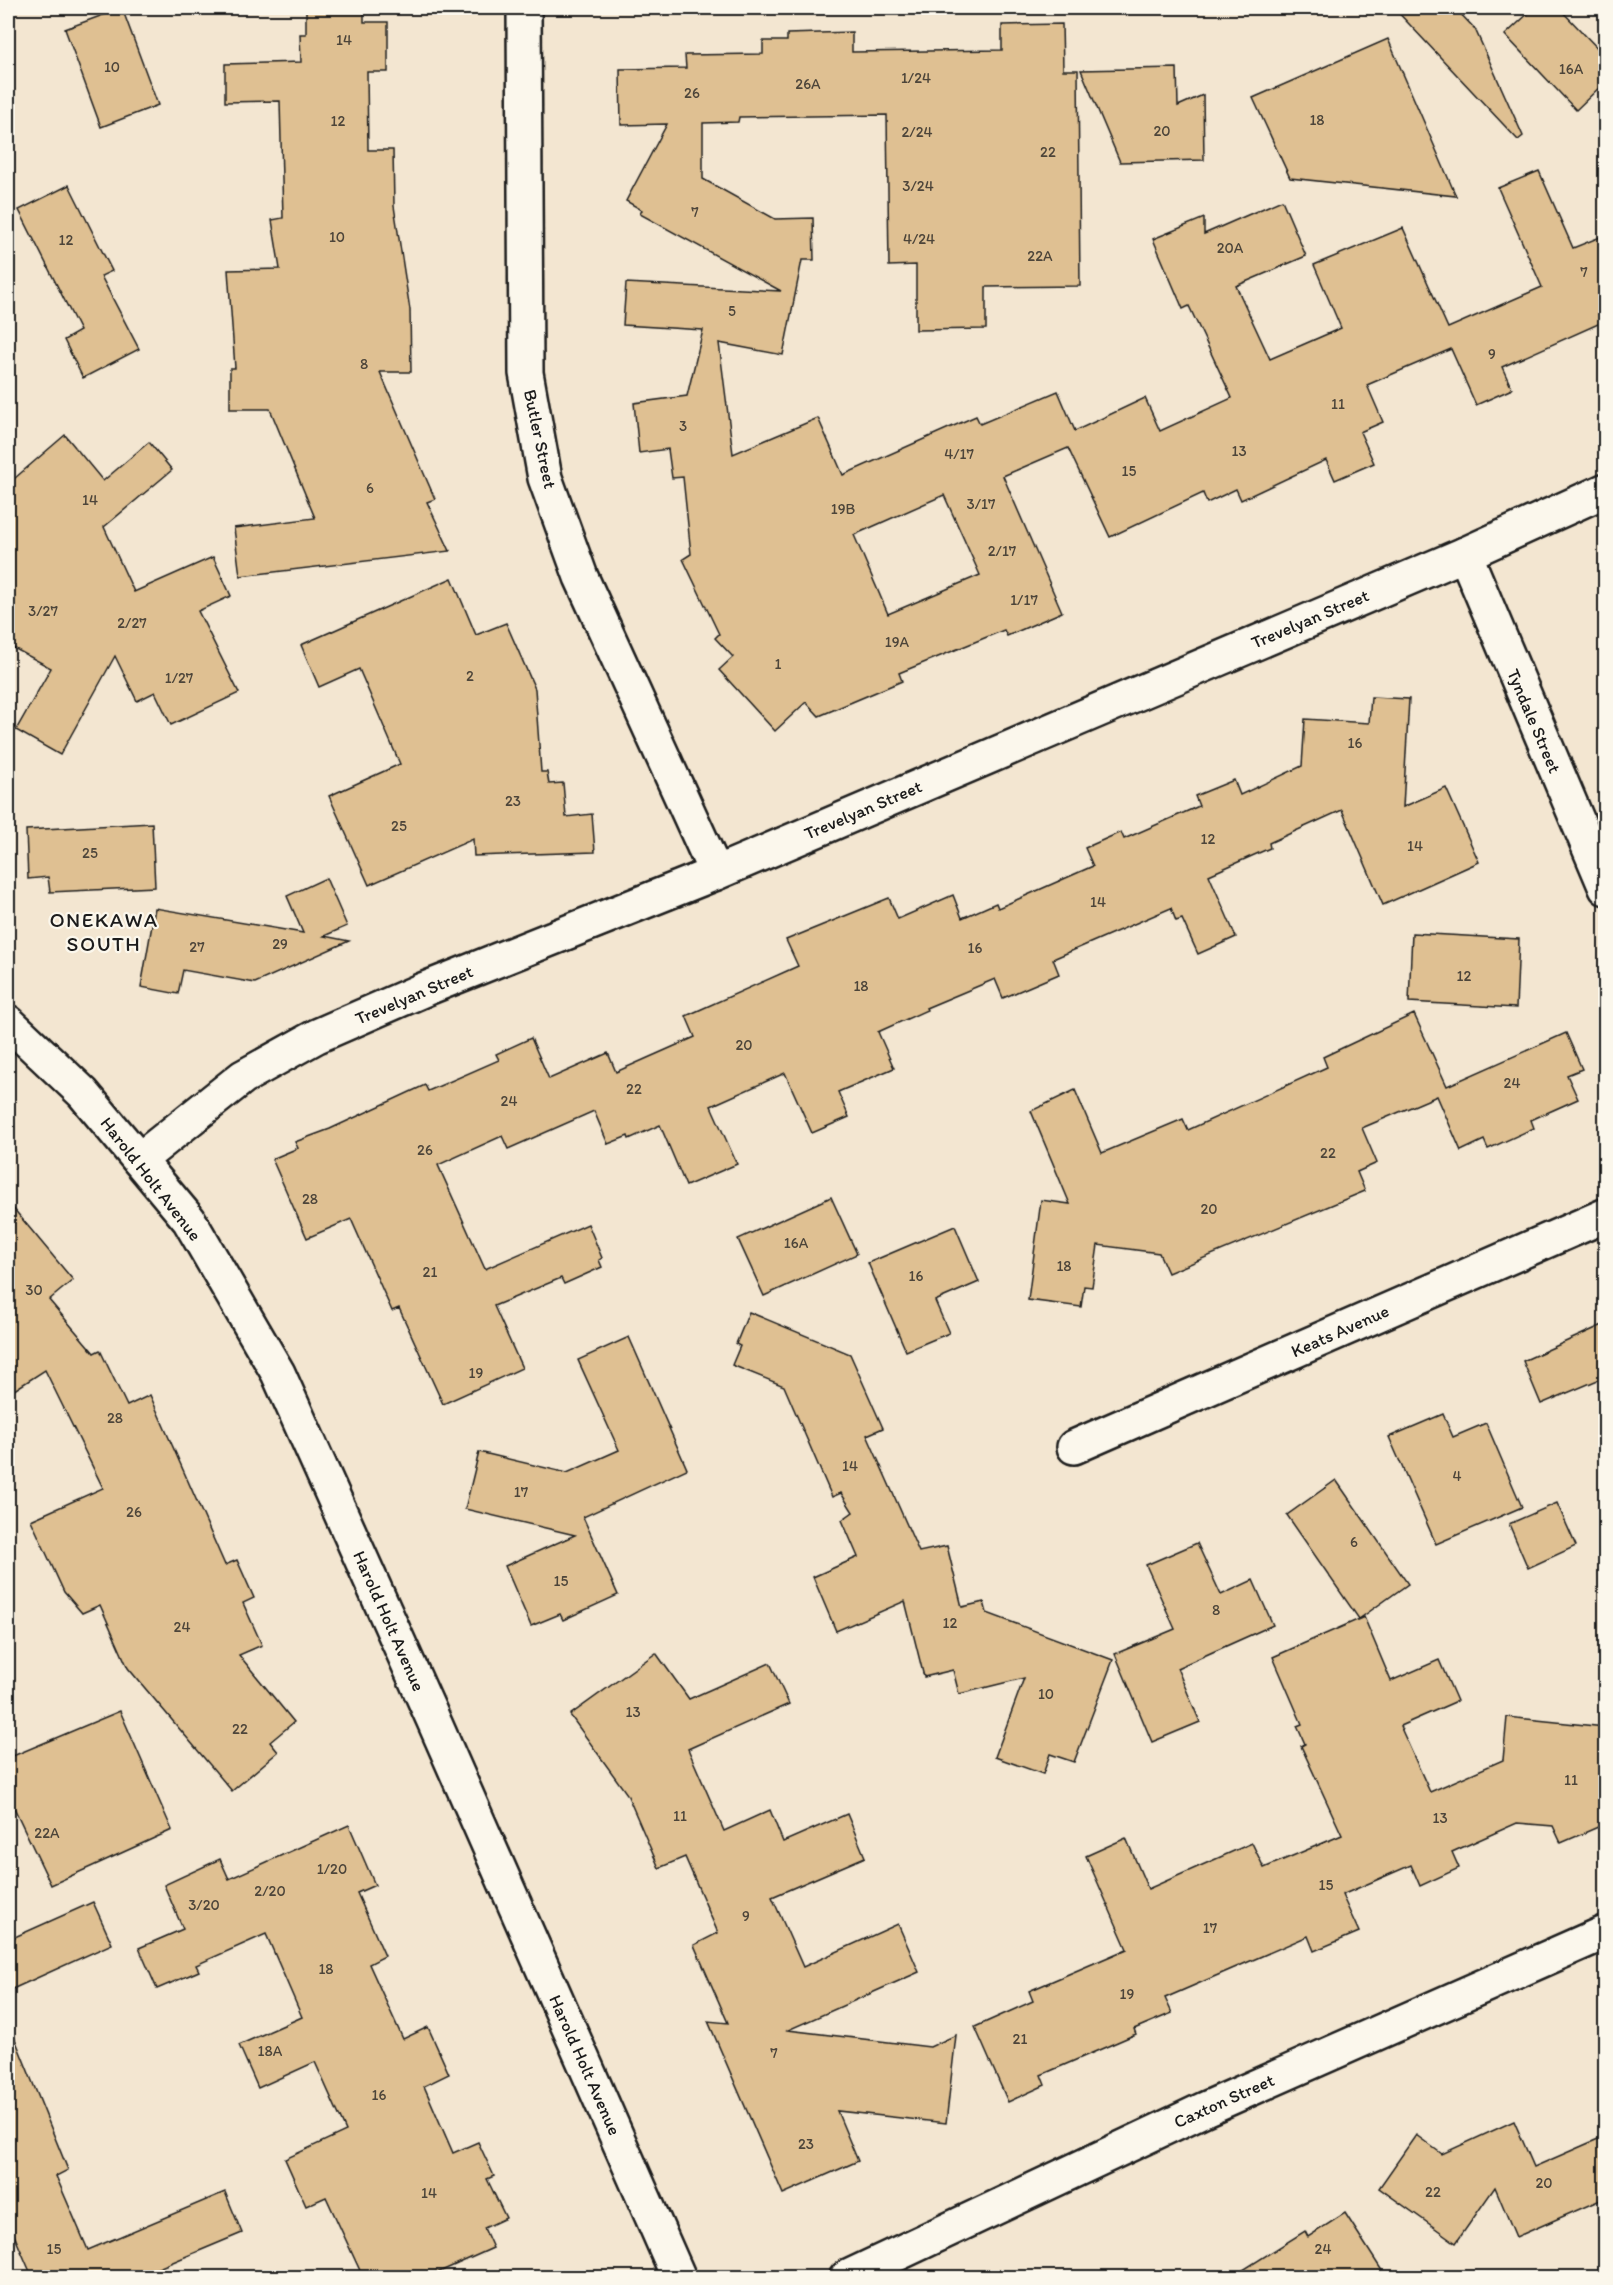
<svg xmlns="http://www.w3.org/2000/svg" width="1613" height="2285" viewBox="0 0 1613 2285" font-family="Itim,sans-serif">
  <rect width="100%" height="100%" fill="#f3e6d1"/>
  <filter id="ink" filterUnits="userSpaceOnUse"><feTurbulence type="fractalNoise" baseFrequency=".0167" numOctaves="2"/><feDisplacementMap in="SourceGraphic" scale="12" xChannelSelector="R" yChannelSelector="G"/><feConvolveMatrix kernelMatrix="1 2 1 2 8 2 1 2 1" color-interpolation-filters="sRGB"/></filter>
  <g filter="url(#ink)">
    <g fill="#dfc092" stroke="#1c1c1c" stroke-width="1.5" fill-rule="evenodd">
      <polygon points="122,8 158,105 101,127 65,29"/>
      <polygon points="306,8 364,8 364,22 388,22 388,72 367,72 368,150 393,150 394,206 410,310 411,372 380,372 435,499 427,502 450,551 240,576 234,528 315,518 270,409 230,409 230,368 235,368 228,270 280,269 272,220 283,218 280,101 225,102 225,64 301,62 300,34 306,34"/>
      <polygon points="1394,8 1455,8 1475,29 1523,136 1518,140"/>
      <polygon points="1534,8 1559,8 1605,56 1605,82 1576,110 1505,35"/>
      <path d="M 1062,24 L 1063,70 L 1078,70 L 1080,286 L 986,287 L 986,329 L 916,330 L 916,265 L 889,266 L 887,115 L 739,117 L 738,122 L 703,123 L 703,179 L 775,219 L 813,218 L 814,260 L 802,260 L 783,355 L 719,343 L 733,454 L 818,418 L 843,475 L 976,416 L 980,424 L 1058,391 L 1075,431 L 1145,398 L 1160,431 L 1232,398 L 1189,306 L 1183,309 L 1153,239 L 1204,218 L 1204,234 L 1282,200 L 1306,256 L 1236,286 L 1270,359 L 1341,328 L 1314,265 L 1403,228 L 1448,328 L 1542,287 L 1498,188 L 1539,171 L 1573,248 L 1605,235 L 1605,321 L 1502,367 L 1512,389 L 1476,405 L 1451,349 L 1367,385 L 1383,422 L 1360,432 L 1374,463 L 1335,480 L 1326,460 L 1241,500 L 1236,489 L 1207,503 L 1203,493 L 1110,537 L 1068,448 L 1003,476 L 1062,612 L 1007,636 L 1004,630 L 899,673 L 902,681 L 819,716 L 806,702 L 775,731 L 719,670 L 733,657 L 715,638 L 719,634 L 683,559 L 691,554 L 683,477 L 672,478 L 668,449 L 639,453 L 634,403 L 687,396 L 703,330 L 623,325 L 626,283 L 781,291 L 640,214 L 642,210 L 626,201 L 667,124 L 621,125 L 620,69 L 686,68 L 685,55 L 763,54 L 763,41 L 787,41 L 787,34 L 852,32 L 852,52 L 1002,50 L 1002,25 ZM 944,495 L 980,575 L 888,614 L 854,535 Z"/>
      <polygon points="1388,39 1456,196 1290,178 1253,98"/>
      <polygon points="1177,68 1178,106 1203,95 1204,160 1120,162 1081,70"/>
      <polygon points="69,185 112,271 101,276 139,349 83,378 64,340 80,331 19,210"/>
      <polygon points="65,435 103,481 149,442 172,470 104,527 134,592 213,557 231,596 198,611 239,693 171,725 155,692 137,701 115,656 60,755 16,730 51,668 8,645 8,484"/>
      <polygon points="452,578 476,635 506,623 535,689 541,772 547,772 549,784 563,783 566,817 592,814 595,852 474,856 473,839 369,885 329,796 400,764 359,669 319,687 301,645"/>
      <polygon points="1371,697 1409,699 1403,807 1446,788 1479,862 1383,905 1342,810 1269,843 1270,848 1209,875 1236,937 1198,954 1182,919 1176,921 1171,908 1053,959 1059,974 1003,998 995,979 926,1008 927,1010 878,1032 894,1068 838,1092 849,1117 812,1133 785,1073 711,1106 737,1164 686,1186 660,1125 629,1139 628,1136 608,1144 594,1111 508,1149 502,1136 438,1165 485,1269 588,1224 602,1258 599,1260 602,1267 564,1284 561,1278 494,1306 522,1368 443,1404 399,1308 392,1311 351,1219 307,1238 272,1159 298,1148 295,1142 330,1129 425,1085 428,1091 499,1060 496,1054 531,1038 549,1079 608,1053 616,1072 695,1037 686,1016 798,966 786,940 889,898 898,919 953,895 962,918 996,903 998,908 1093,866 1085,848 1121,832 1124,839 1199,806 1195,796 1234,780 1240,795 1302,766 1305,719 1369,723"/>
      <polygon points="152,823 155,887 50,892 48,877 28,879 26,830"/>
      <polygon points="326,878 347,926 324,936 349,941 255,983 183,970 178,994 141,987 155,908 303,933 287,896"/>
      <polygon points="1412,933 1519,939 1516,1008 1409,1002"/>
      <polygon points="1414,1014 1447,1086 1566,1033 1582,1069 1567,1075 1578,1099 1531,1120 1534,1128 1488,1149 1484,1140 1461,1151 1437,1096 1362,1128 1377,1163 1357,1172 1365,1191 1168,1273 1159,1253 1098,1245 1092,1287 1084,1286 1081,1307 1028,1300 1041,1200 1070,1204 1031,1111 1075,1090 1102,1153 1183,1119 1188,1130 1327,1067 1323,1057"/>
      <polygon points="831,1197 857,1254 764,1296 738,1239"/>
      <polygon points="8,1202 73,1280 49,1300 94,1353 100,1350 127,1406 150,1395 225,1565 237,1560 254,1598 243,1603 262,1645 239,1655 294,1722 270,1742 278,1752 232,1791 128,1668 100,1605 82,1613 64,1592 31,1520 103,1488 45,1370 8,1394"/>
      <polygon points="955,1226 979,1282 935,1301 949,1333 906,1351 868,1263"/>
      <polygon points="749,1312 850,1354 883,1428 867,1435 919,1552 947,1546 962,1607 984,1602 987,1613 1113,1660 1074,1762 1050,1754 1043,1774 995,1757 1024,1678 959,1694 953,1670 924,1677 905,1601 836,1631 813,1577 858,1557 842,1520 853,1512 841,1493 832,1497 784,1386 732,1365 740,1346 736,1344"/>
      <polygon points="1605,1324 1605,1377 1541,1404 1523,1361"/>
      <polygon points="629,1337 687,1469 583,1517 618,1595 563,1620 560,1614 531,1626 505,1566 575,1535 465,1509 479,1452 567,1473 619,1450 578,1360"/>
      <polygon points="1443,1414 1453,1437 1486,1423 1522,1507 1436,1544 1389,1437"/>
      <polygon points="1336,1480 1408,1584 1359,1619 1287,1515"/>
      <polygon points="1557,1503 1576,1546 1528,1568 1509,1524"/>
      <polygon points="1197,1543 1221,1595 1253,1580 1273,1625 1177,1668 1200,1722 1152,1742 1115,1654 1175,1629 1146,1565"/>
      <polygon points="1364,1617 1391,1681 1439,1660 1457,1701 1400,1726 1430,1792 1503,1760 1507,1717 1605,1727 1599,1794 1605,1809 1605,1824 1561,1843 1553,1826 1517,1823 1452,1852 1459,1868 1420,1886 1411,1865 1342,1895 1359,1932 1314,1951 1308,1936 1165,1998 1172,2013 1134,2029 1136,2034 1041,2075 1045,2085 1008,2102 975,2027 1033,2001 1029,1991 1127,1949 1086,1856 1126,1838 1148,1889 1252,1843 1264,1868 1342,1835 1301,1746 1305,1744 1297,1726 1302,1724 1273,1657"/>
      <polygon points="656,1653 689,1699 770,1663 789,1704 688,1749 724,1831 770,1810 783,1842 847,1814 865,1857 772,1897 803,1967 898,1924 919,1972 788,2030 930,2047 956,2035 946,2123 837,2111 858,2161 783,2194 708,2021 728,2023 694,1945 718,1933 685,1857 659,1868 627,1794 570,1715"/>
      <polygon points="120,1711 172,1830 51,1885 8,1795 8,1758"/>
      <polygon points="349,1825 375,1885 357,1893 385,1956 369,1964 403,2039 428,2027 449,2074 424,2086 453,2153 478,2142 494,2176 487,2179 506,2218 484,2228 493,2248 428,2277 363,2277 326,2197 306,2206 285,2159 346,2131 315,2062 258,2088 239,2045 302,2017 266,1934 196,1965 199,1971 157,1989 139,1948 183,1929 164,1885 220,1859 229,1879"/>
      <polygon points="93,1902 112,1944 8,1991 8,1940"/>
      <polygon points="9,2024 68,2170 56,2176 88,2250 225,2192 242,2233 137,2277 22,2277 31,2274 8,2221"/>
      <polygon points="1514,2121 1534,2167 1605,2136 1605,2198 1516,2237 1495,2187 1456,2243 1379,2188 1416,2135 1442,2154"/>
      <polygon points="1345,2213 1386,2277 1232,2277 1305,2231 1308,2237"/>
    </g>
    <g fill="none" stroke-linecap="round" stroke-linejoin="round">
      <g stroke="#1c1c1c" stroke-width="38">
        <g id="minor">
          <polyline points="524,8 526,373 545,478 581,577 716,873"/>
          <polyline points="1465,554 1606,888"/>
          <polyline points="8,1022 83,1093 189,1220 278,1373 433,1719 679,2278"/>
          <polyline points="139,1160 243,1077 317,1036 425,989 716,873 1465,554 1606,490"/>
          <polyline points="1074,1447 1606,1215"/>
          <polyline points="846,2278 1205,2109 1606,1932"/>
        </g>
      </g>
      <use href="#minor" stroke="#fbf7ec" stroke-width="33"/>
    </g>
  </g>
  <g text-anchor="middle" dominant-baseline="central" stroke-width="4.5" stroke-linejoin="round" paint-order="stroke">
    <g font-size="15" fill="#4d453a">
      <text x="344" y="40">14</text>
      <text x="112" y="67">10</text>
      <text x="1571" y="69">16A</text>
      <text x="916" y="78">1/24</text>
      <text x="808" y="84">26A</text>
      <text x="692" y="93">26</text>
      <text x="1317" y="120">18</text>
      <text x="338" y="121">12</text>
      <text x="1162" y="131">20</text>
      <text x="917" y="132">2/24</text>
      <text x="1048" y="152">22</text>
      <text x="918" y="186">3/24</text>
      <text x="695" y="212">7</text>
      <text x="337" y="237">10</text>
      <text x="919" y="239">4/24</text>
      <text x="66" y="240">12</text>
      <text x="1230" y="248">20A</text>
      <text x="1040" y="256">22A</text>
      <text x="1584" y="272">7</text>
      <text x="732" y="311">5</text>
      <text x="1492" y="354">9</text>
      <text x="364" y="364">8</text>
      <text x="1338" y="404">11</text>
      <text x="683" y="426">3</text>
      <text x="1239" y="451">13</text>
      <text x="959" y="454">4/17</text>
      <text x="1129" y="471">15</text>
      <text x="370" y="488">6</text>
      <text x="90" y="500">14</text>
      <text x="981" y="504">3/17</text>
      <text x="843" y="509">19B</text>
      <text x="1002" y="551">2/17</text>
      <text x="1024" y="600">1/17</text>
      <text x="43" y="611">3/27</text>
      <text x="132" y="623">2/27</text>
      <text x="897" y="642">19A</text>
      <text x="778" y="664">1</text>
      <text x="470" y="676">2</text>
      <text x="179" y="678">1/27</text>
      <text x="1355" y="743">16</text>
      <text x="513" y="801">23</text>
      <text x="399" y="826">25</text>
      <text x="1208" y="839">12</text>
      <text x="1415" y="846">14</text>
      <text x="90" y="853">25</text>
      <text x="1098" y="902">14</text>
      <text x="280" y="944">29</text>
      <text x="197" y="947">27</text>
      <text x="975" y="948">16</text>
      <text x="1464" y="976">12</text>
      <text x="861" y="986">18</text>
      <text x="744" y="1045">20</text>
      <text x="1512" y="1083">24</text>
      <text x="634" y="1089">22</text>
      <text x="509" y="1101">24</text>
      <text x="425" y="1150">26</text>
      <text x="1328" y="1153">22</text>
      <text x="310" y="1199">28</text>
      <text x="1209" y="1209">20</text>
      <text x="796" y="1243">16A</text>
      <text x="1064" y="1266">18</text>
      <text x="430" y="1272">21</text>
      <text x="916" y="1276">16</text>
      <text x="34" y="1290">30</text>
      <text x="476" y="1373">19</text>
      <text x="115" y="1418">28</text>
      <text x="850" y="1466">14</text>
      <text x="1457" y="1476">4</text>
      <text x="521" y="1492">17</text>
      <text x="134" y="1512">26</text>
      <text x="1354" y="1542">6</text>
      <text x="561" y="1581">15</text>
      <text x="1216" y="1610">8</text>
      <text x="950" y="1623">12</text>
      <text x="182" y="1627">24</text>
      <text x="1046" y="1694">10</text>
      <text x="633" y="1712">13</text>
      <text x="240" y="1729">22</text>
      <text x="1571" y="1780">11</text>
      <text x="680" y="1816">11</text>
      <text x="1440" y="1818">13</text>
      <text x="47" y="1833">22A</text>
      <text x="332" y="1869">1/20</text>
      <text x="1326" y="1885">15</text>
      <text x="270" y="1891">2/20</text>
      <text x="204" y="1905">3/20</text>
      <text x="746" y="1916">9</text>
      <text x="1210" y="1928">17</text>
      <text x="326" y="1969">18</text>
      <text x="1127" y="1994">19</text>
      <text x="1020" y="2039">21</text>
      <text x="270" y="2051">18A</text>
      <text x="774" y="2053">7</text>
      <text x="379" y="2095">16</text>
      <text x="806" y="2144">23</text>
      <text x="1544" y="2183">20</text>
      <text x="1433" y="2192">22</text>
      <text x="429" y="2193">14</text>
      <text x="54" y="2249">15</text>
      <text x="1323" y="2249">24</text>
    </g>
    <g font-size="18" fill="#1c1c1c" stroke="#fbf7ec">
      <text transform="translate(540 439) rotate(78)">Butler Street</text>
      <text transform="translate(1310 619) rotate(-23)">Trevelyan Street</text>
      <text transform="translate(1534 721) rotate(67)">Tyndale Street</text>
      <text transform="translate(863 810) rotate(-23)">Trevelyan Street</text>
      <text transform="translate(414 995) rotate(-23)">Trevelyan Street</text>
      <text transform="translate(151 1179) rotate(52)">Harold Holt Avenue</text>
      <text transform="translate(1340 1331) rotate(-24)">Keats Avenue</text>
      <text transform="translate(389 1621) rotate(66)">Harold Holt Avenue</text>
      <text transform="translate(585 2065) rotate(66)">Harold Holt Avenue</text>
      <text transform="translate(1224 2101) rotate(-24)">Caxton Street</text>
    </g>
    <g font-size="21" letter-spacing="1.5" fill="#1c1c1c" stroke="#fbf7ec">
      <text x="104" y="919">ONEKAWA<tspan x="104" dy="24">SOUTH</tspan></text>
    </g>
  </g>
  <rect width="1613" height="2285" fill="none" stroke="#fbf7ec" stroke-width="30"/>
  <rect x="15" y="15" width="1583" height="2255" fill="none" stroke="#1c1c1c" stroke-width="2" filter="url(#ink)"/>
</svg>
